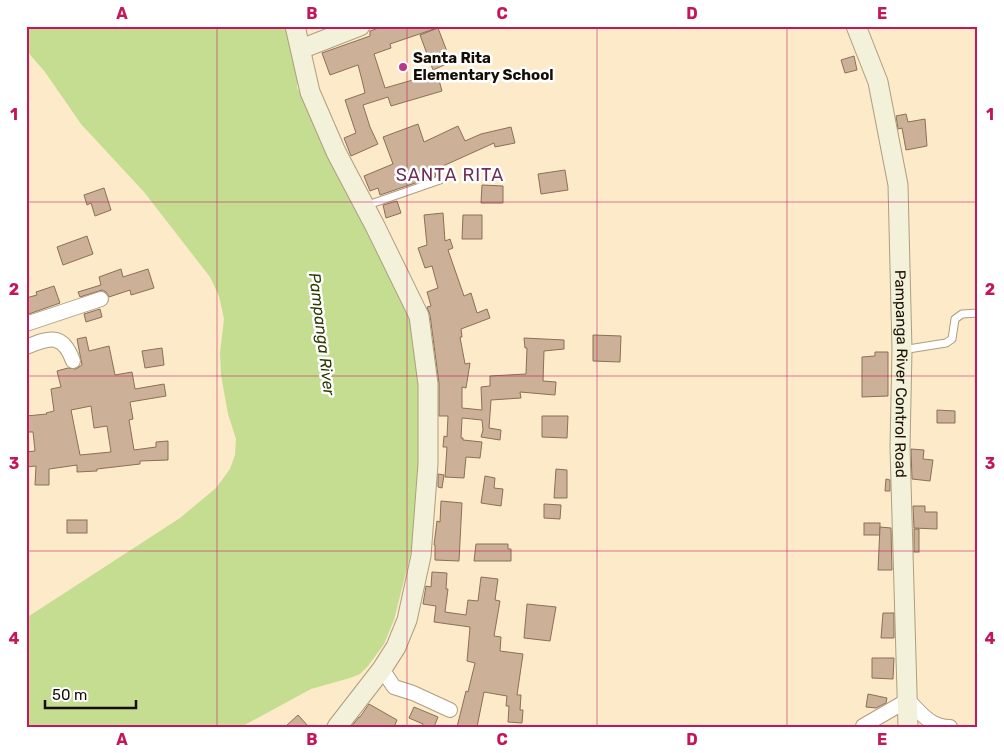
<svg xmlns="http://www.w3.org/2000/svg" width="1004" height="753" viewBox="0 0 1004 753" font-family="Rubik,sans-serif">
  <rect width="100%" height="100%" fill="#fceac9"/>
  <polygon fill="#c4dd91" points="26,26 291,26 299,70 297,88 307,104 406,311 414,333 424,412 412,548 394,620 384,644 368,666 360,674 350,678 311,689 241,727 26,727 26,618 180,518 216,488 230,469 235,455 236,439 228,414 221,375 220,353 224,319 219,296 210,277 144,192 81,124 45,72 26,50"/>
  <g fill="#ccb097" stroke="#897058" fill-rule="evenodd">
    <polygon points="384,26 437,26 437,28 390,44 391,48 374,54 385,88 437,73 442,91 391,106 388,97 363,105 370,127 378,144 351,156 344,138 356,133 345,100 365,93 362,80 358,65 330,75 322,53 370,36 370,31"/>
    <polygon points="438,28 451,62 433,70 420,35"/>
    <polygon points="854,56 857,70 845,73 841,60"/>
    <polygon points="906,114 908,122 925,119 927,146 906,150 902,128 898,129 896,116"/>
    <polygon points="418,124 424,142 458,126 465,141 481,134 511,127 515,143 495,147 494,143 434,170 436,176 380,195 378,188 370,191 364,176 393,164 383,137"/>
    <polygon points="565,170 568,190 541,194 538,174"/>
    <polygon points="482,185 503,186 503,203 481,203"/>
    <polygon points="104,188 111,210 95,216 91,203 87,205 84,195"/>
    <polygon points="397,201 401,213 386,218 383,205"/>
    <polygon points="443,213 445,241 450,239 453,248 448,250 464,296 471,293 477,313 487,309 490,318 461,329 462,337 460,337 465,364 470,363 466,388 462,387 462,408 482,410 481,387 490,386 490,376 526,374 527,348 525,348 524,338 564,340 564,349 544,351 543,381 556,382 555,395 520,392 521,398 491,400 489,428 501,430 500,440 481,437 483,430 482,420 462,418 461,438 463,438 463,440 482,442 480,458 466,457 464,478 445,477 447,447 443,447 444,436 447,437 448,416 439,416 439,383 430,315 427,307 431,306 427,292 438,288 432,266 425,268 418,248 427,245 424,215"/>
    <polygon points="463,215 482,215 482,239 462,239"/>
    <polygon points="87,236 93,254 63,265 57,247"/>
    <polygon points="121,269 123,277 148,269 154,288 131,295 130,290 109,297 106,292 102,290 80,297 78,292 101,285 99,277"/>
    <polygon points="54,286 60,303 26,315 26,298 37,295 36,292"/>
    <polygon points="100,309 102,317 86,322 84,314"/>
    <polygon points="593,335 621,336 620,362 593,361"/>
    <path d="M 86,337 L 89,351 L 109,346 L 115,375 L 132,372 L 135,389 L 164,384 L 166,396 L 130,402 L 133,419 L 129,420 L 134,450 L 156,447 L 156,442 L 168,441 L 168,460 L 140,461 L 140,464 L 97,469 L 97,471 L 77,472 L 77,465 L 49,469 L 49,485 L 35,485 L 36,466 L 26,467 L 26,452 L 35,451 L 33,432 L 26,432 L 26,416 L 47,414 L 46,413 L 54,411 L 51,389 L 61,387 L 57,371 L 68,368 L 76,369 L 82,365 L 77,339 ZM 91,406 L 94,428 L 107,426 L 111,452 L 80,455 L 71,410 Z"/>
    <polygon points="162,348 164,365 145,368 142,351"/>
    <polygon points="875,352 888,352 888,396 862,397 862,357 875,356"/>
    <polygon points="937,410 955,411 955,423 937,423"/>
    <polygon points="542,416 568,416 567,438 542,437"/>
    <polygon points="911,449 924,450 923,459 933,460 930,481 912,479"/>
    <polygon points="556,469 567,470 567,498 554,498"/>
    <polygon points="438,474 444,475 442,488 438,487"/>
    <polygon points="485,476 495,478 494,488 503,489 501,506 481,503"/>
    <polygon points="886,479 890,480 890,491 885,491"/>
    <polygon points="441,501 462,503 459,561 435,560 435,545 434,545 437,521 440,522"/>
    <polygon points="544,504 561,505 560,519 544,518"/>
    <polygon points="913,506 925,506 925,512 937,512 937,529 914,528"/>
    <rect x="67" y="520" width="20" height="13"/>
    <rect x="864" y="523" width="16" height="12"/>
    <polygon points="880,527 891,528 892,570 878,570"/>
    <rect x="914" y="529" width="5" height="23"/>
    <polygon points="476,544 508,544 508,549 511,549 511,561 474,561"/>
    <polygon points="432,572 447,573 446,589 448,589 445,612 466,615 468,600 478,601 481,577 498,579 495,600 500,601 494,636 501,637 500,651 523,654 517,695 521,695 520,710 523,710 522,723 508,722 509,706 506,706 507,696 484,692 477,727 457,727 466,691 468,692 475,663 467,661 470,627 434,622 436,606 423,604 426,586 431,587"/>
    <polygon points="527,604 556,607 550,641 524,638"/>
    <polygon points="883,613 894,613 894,638 881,638"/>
    <polygon points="872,658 894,658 893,679 872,678"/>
    <polygon points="868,694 887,698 886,703 876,708 866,707"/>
    <polygon points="369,704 397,720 394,727 351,727 359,717 360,717"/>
    <polygon points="414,707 438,717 434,727 422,727 423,724 409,718"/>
    <polygon points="298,715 309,727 285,727"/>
  </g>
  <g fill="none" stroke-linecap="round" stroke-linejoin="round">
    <g stroke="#ae9e7f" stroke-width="9">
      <g id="lane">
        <polyline points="365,206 440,180"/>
        <polyline points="902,350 946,343 952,339 955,319 962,314 978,313"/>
      </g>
    </g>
    <g stroke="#ae9e7f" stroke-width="16">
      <g id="street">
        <polyline points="26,324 101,299"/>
        <path d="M 26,347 C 50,337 63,333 73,361"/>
        <polyline points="382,669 394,687 413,693 450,710"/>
        <path d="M 863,726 L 908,700 C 921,713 930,727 950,727"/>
      </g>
    </g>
    <g stroke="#ae9e7f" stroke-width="21">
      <g id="secondary">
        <polyline points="295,26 310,92 336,152 375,226 419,316 428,384 428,464 421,556 407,620 396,647 382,669 337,727"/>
        <path id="s1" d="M 856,26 L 878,82 L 898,185 L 902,350 L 900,447 L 908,727"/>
        <polyline points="301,49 360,26"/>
      </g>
    </g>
    <use href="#lane" stroke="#fff" stroke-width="7"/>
    <use href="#street" stroke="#fff" stroke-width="14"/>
    <use href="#secondary" stroke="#f3f1d9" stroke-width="19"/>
  </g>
  <path fill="none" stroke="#c2185b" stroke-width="1" stroke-opacity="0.55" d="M 217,26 L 217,727M 407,26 L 407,727M 597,26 L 597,727M 787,26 L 787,727M 26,202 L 978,202M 26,376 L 978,376M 26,551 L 978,551"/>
  <circle fill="#b6398a" stroke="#fff" stroke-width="2" cx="403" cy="67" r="5"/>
  <g text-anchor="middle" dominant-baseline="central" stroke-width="5" stroke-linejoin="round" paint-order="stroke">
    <g font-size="15" font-weight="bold" fill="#140e04" stroke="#fff" text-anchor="start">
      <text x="413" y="58">Santa Rita<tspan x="413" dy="17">Elementary School</tspan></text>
    </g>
    <g font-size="15" fill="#140e04" stroke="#fff">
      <text stroke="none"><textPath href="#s1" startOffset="354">Pampanga River Control Road</textPath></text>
    </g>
    <g font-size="16" font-style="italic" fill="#2c3a00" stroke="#fff">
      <text transform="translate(322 334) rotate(83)">Pampanga River</text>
    </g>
    <g font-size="18" letter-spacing="1" fill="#6d2f55" stroke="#fff">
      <text x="450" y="175">SANTA RITA</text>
    </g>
  </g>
  <rect width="1004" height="753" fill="none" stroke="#ffffff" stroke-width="55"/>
  <path d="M45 700v8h91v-8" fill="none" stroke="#140e04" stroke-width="2.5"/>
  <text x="52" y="700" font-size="15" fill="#140e04" stroke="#ffffff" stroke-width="4" paint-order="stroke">50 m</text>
  <rect x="28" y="28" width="948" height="698" fill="none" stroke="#c2185b" stroke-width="2"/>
  <g font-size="16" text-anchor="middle" font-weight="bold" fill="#c2185b">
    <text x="122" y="19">A</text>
    <text x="312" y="19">B</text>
    <text x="502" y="19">C</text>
    <text x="692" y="19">D</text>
    <text x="882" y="19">E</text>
    <text x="14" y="120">1</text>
    <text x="990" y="120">1</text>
    <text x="14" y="295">2</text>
    <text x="990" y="295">2</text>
    <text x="14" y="469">3</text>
    <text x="990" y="469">3</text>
    <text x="14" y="644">4</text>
    <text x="990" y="644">4</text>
    <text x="122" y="745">A</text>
    <text x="312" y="745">B</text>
    <text x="502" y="745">C</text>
    <text x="692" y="745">D</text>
    <text x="882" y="745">E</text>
  </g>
</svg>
